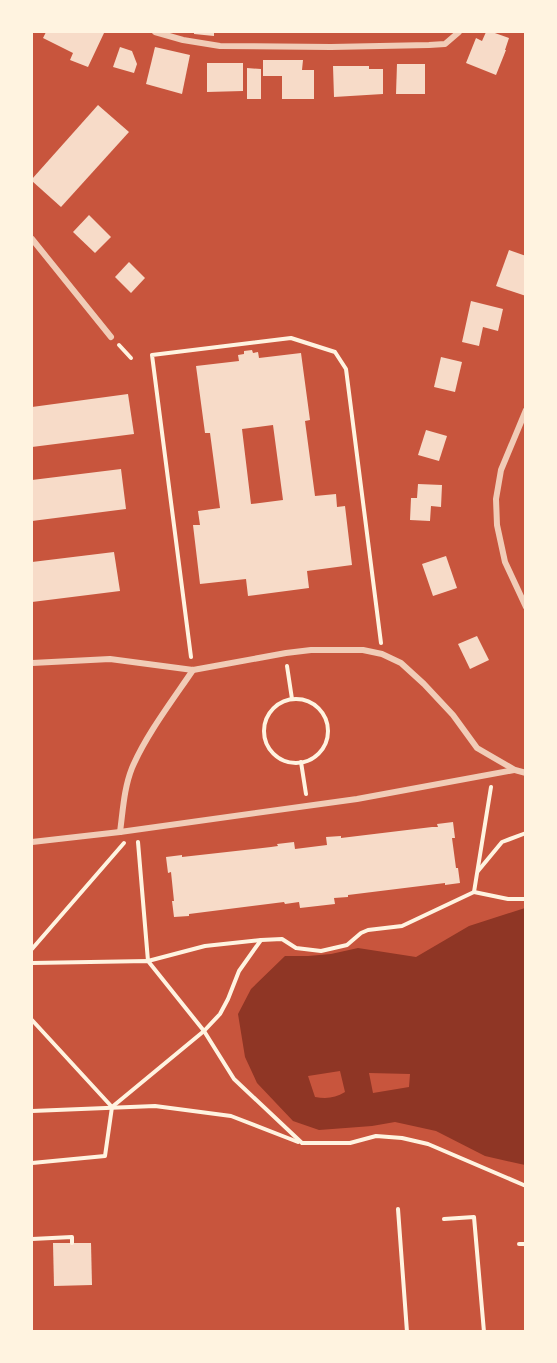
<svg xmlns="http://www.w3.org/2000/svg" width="557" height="1363" viewBox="0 0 557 1363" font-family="Rubik,sans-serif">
  <rect width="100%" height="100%" fill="#c8553d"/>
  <path fill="#8f3625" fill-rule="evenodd" d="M 525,908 L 525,1165 L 485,1156 L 436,1131 L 395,1122 L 372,1126 L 319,1130 L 293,1121 L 257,1083 L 245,1057 L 238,1014 L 251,989 L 285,956 L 308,956 L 331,954 L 358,948 L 416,957 L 469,926 ZM 340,1071 L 345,1092 C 335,1098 327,1099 315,1097 L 308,1076 ZM 369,1073 L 410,1074 L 409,1087 L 373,1093 Z"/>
  <g fill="#f7dbc8" fill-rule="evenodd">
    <polygon points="46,32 101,32 104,33 88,67 70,60 73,53 43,38"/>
    <polygon points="194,32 214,32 214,36 194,34"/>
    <polygon points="486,32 492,32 509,38 505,50 506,50 496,75 466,63 476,38 482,41"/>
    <polygon points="120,47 132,51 137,64 134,73 113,67"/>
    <polygon points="155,47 190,55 182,94 146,84"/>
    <polygon points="263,60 303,60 302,70 314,70 314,99 282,99 282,76 263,76"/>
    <polygon points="207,63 243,63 243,91 207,92"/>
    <polygon points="397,64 425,64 425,94 396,94"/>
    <polygon points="333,66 369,66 369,69 383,69 383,94 334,97"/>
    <polygon points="247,68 261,69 261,99 247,99"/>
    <polygon points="98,105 129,132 61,207 32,181 32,179"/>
    <polygon points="89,215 111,237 95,253 73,232"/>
    <polygon points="509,250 526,256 526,296 496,286"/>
    <polygon points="129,262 145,278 131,293 115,277"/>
    <polygon points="471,301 503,309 498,331 483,327 479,346 462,342"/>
    <path d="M 252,350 L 253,353 L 258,352 L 259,358 L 301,353 L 310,420 L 305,421 L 315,496 L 336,494 L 337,507 L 345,506 L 352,565 L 307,571 L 309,588 L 248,596 L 246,579 L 200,584 L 193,525 L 200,525 L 198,511 L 220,508 L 210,433 L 205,433 L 196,366 L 239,361 L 238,355 L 244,354 L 244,351 ZM 273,425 L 283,500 L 251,504 L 242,429 Z"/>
    <polygon points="441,357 462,362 455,392 434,387"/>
    <polygon points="128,394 134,434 32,447 32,407"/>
    <polygon points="426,430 447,436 439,461 418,455"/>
    <polygon points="121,469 126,509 32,521 32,480"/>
    <polygon points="418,484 442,485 441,507 431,506 430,521 410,520 411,498 417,498"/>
    <polygon points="114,552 120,591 32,602 32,562"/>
    <polygon points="446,556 457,588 433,596 422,564"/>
    <polygon points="477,636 489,660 470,669 458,644"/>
    <polygon points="453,822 455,838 452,838 456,868 458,868 460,883 445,885 445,883 348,895 348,897 334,898 335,904 300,908 299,902 285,904 284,902 189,914 189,916 174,917 172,901 174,901 171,872 168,873 166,857 182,855 182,857 271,847 278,846 277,844 294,842 295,849 327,845 326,837 341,836 341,838 432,827 438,827 437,824"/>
    <polygon points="53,1243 91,1243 92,1285 54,1286"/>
  </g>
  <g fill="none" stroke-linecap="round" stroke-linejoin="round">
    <g stroke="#fff3e0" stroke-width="4">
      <polyline points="119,345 131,358"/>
      <polyline points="191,657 152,355 291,338 335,352 346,369 381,643"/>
      <polyline points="287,666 292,699"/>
      <circle cx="296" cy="731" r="32"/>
      <polyline points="301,762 306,794"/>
      <polyline points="138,842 148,961 205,946 261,940"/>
      <polyline points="478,871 502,842 526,833"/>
      <polyline points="474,892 508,899 526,899"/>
      <polyline points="32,949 124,843"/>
      <polyline points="32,963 148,961 204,1031 234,1079 302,1143 350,1143 376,1136 402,1138 428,1144 526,1186"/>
      <polyline points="32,1020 112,1107 105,1156 32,1163"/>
      <polyline points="112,1107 204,1031 220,1014 228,999 239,971 261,940 282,939 296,948 321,951 347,945 361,933 368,930 402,926 474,892 491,787"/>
      <polyline points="32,1111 155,1106 231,1116 298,1142"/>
      <polyline points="398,1209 407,1332"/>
      <polyline points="444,1219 474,1217 484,1332"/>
      <polyline points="32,1239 72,1237 72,1243"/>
      <polyline points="519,1244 526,1244"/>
    </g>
    <g stroke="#f1ccb7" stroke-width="6">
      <polyline points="155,32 183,40 220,46 331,47 429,45 445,44 459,32"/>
      <polyline points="32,239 111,337"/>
      <polyline points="526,410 501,470 496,499 497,525 505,562 526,607"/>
      <polyline points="32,663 110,659 193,670 286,653 311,650 363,650 382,654 401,663 424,684 453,715 477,748 515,770 526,773"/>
      <path d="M 120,832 C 123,810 124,788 132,768 C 146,735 172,701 193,670"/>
      <polyline points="32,842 120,832 357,799 514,770"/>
    </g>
  </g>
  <rect width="557" height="1363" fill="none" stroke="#fff3e0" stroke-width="66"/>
</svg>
